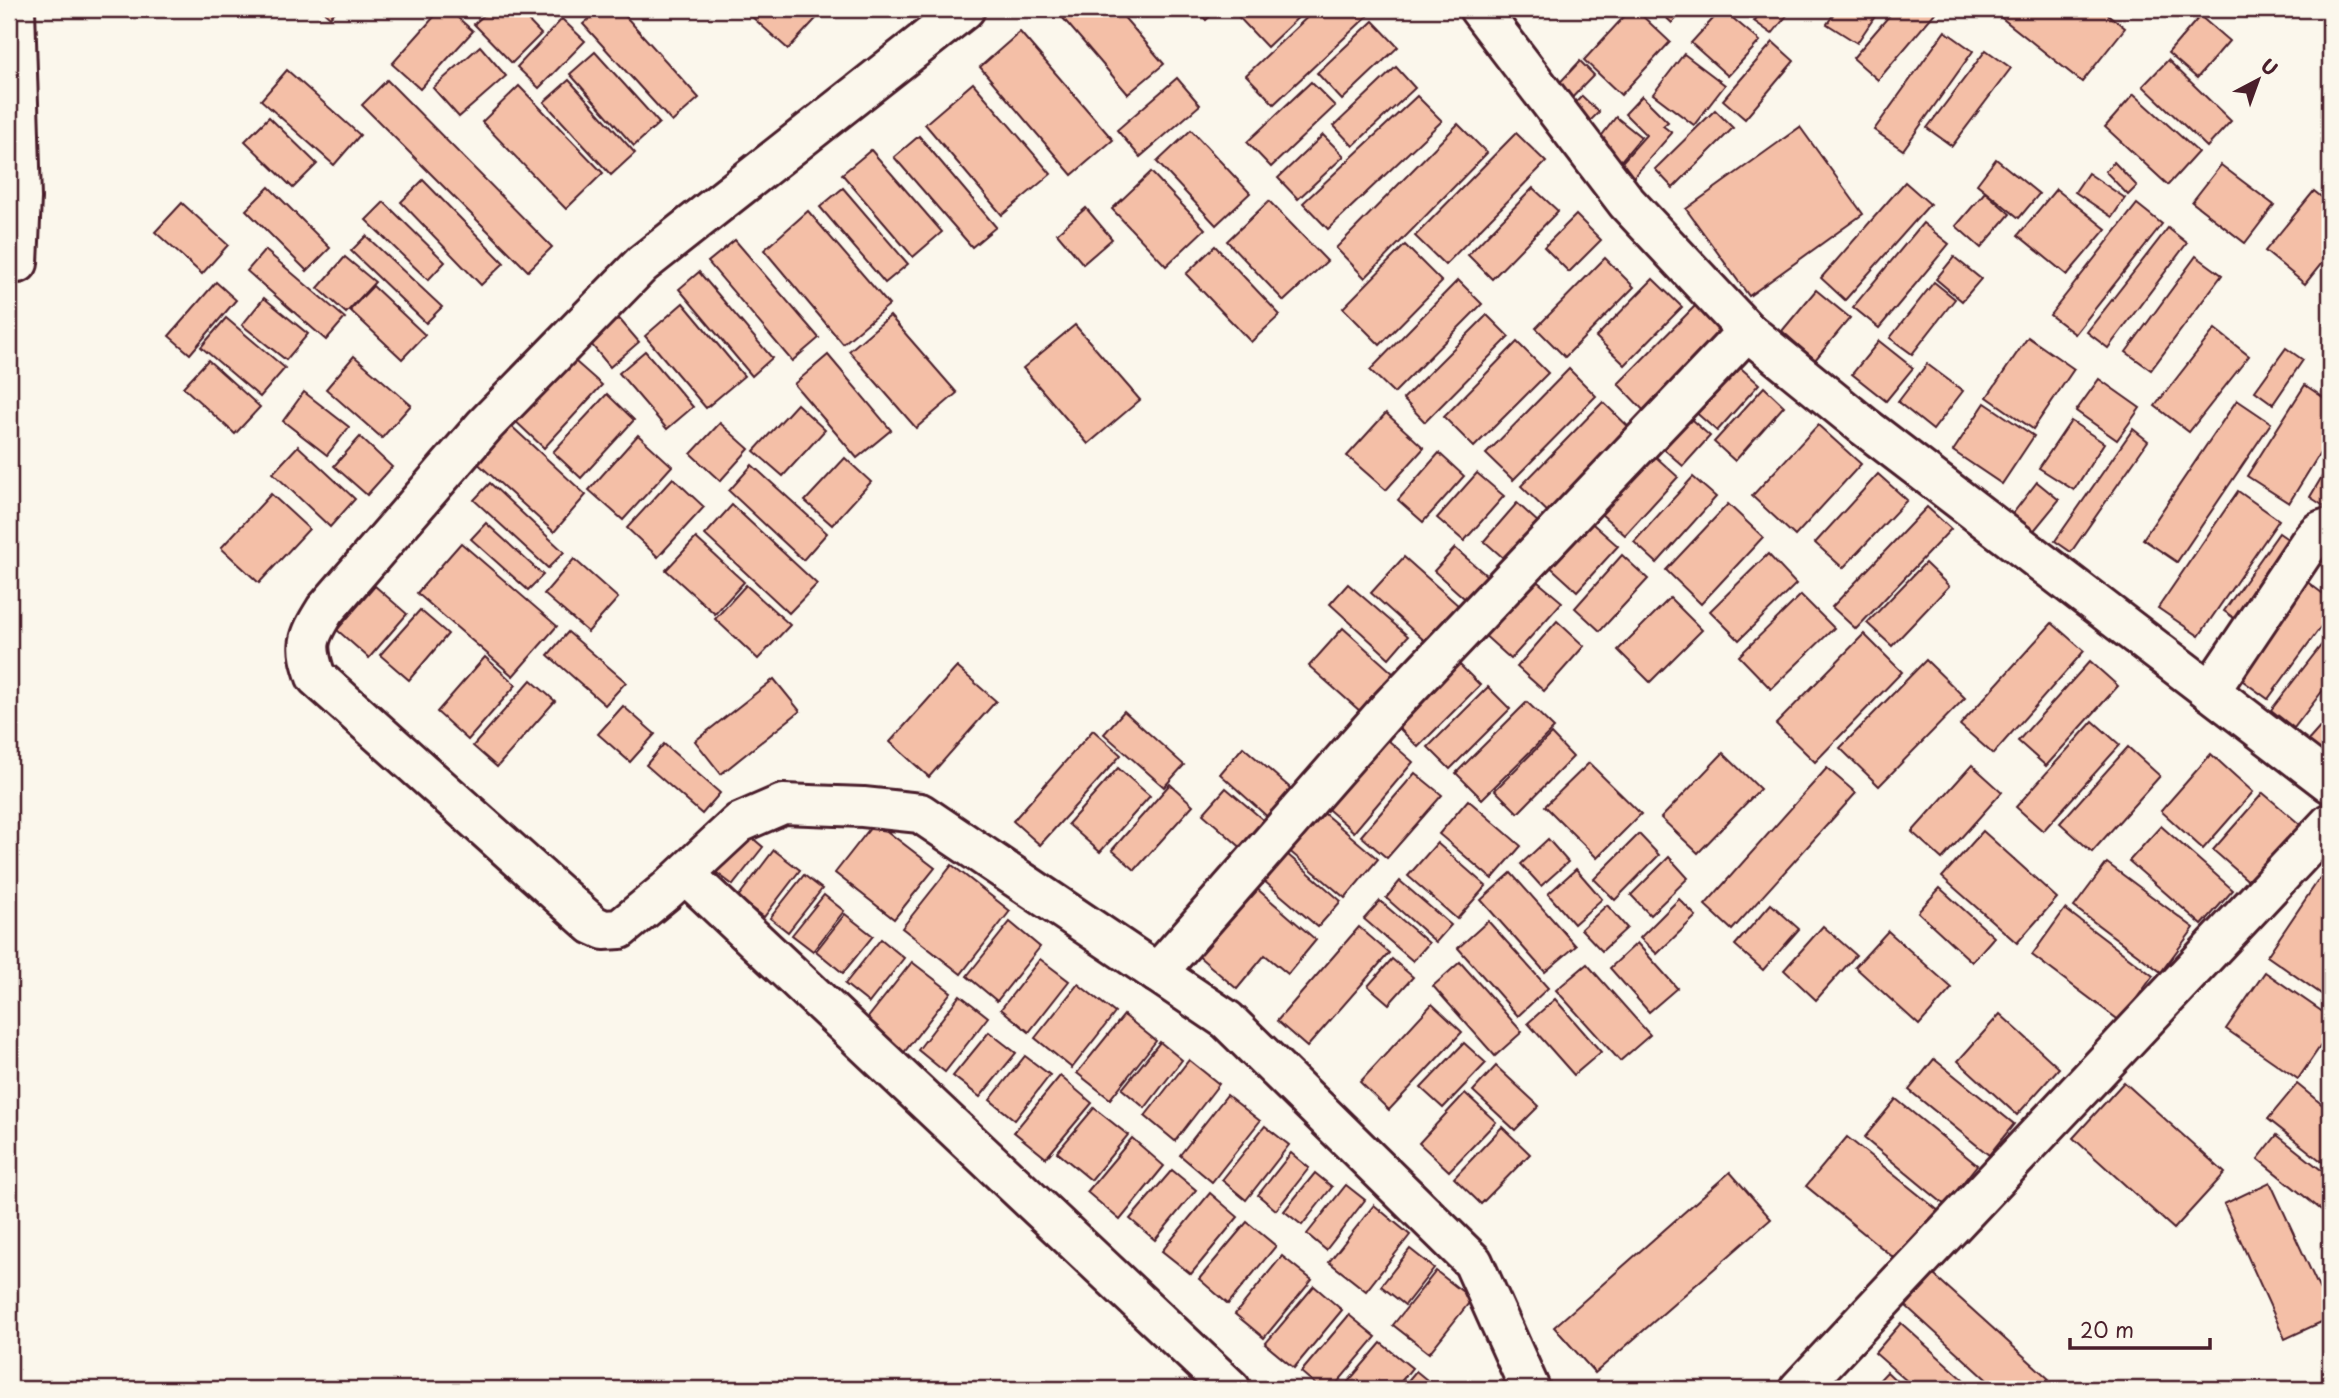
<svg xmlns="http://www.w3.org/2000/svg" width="2339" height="1398" viewBox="0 0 2339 1398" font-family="'Playpen Sans',sans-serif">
  <rect width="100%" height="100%" fill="#fbf7ec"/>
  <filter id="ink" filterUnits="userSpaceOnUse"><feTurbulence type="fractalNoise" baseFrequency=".0143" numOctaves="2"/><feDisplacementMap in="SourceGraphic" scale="14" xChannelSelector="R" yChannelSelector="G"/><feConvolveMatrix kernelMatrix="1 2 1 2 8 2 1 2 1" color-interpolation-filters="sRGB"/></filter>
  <g filter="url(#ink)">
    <g fill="#f4bfa7" stroke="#4a1f2b" stroke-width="2">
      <polygon points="321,9 338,9 330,17"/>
      <polygon points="441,9 448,9 473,31 420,89 392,64"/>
      <polygon points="491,9 517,9 541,34 512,63 474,24"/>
      <polygon points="601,9 619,9 699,98 672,122 583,24"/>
      <polygon points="743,9 825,9 788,49"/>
      <polygon points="1071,9 1117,9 1164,64 1128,94 1062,17"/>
      <polygon points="1137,9 1155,9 1146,17"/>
      <polygon points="1196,9 1218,9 1206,20"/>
      <polygon points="1236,9 1307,9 1267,47 1233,11"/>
      <polygon points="1316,9 1375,9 1274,104 1246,75"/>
      <polygon points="1631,9 1635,9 1670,42 1621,95 1584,60"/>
      <polygon points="1657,9 1685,9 1672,23"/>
      <polygon points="1722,9 1760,41 1728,76 1691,43"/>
      <polygon points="1743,9 1757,9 1752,16"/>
      <polygon points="1764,9 1792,9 1772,34 1754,21"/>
      <polygon points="1837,9 1880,9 1857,43 1827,24"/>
      <polygon points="1895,9 1930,9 1935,13 1878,80 1853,58"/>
      <polygon points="2003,9 2101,9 2125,28 2082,82 1998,15"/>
      <polygon points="2200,16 2229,41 2197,78 2168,53"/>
      <polygon points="562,19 585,41 539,88 517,67"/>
      <polygon points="1373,21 1398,47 1342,100 1317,73"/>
      <polygon points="1945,31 1973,51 1903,150 1874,130"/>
      <polygon points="1020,32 1113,140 1072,175 980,67"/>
      <polygon points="1773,42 1794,61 1745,119 1723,100"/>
      <polygon points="480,46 506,76 459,117 433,88"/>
      <polygon points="1986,50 2011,68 1952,146 1927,128"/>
      <polygon points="595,52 659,123 634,146 570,74"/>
      <polygon points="1684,54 1725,85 1694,125 1653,94"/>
      <polygon points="2168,60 2231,121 2207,147 2143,86"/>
      <polygon points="1580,61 1594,75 1564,106 1551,92"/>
      <polygon points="1396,67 1415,88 1353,146 1334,126"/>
      <polygon points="287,70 360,135 334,165 261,100"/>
      <polygon points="1177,78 1200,105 1140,157 1117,130"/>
      <polygon points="387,80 552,247 528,271 362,105"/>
      <polygon points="569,80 635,153 611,175 544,102"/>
      <polygon points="1311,82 1335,106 1271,167 1247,142"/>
      <polygon points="973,83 1051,174 1002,215 925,124"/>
      <polygon points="519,86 603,173 566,209 482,122"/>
      <polygon points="2134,94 2198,152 2168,185 2105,127"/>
      <polygon points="1417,96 1442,121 1328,229 1303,203"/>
      <polygon points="1582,96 1599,112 1583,128 1566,113"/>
      <polygon points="1642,96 1668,122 1663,126 1672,133 1629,182 1615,170 1646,135 1625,114"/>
      <polygon points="1715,110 1733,128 1673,188 1655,169"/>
      <polygon points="269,117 317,164 293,188 245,141"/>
      <polygon points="1616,117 1641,137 1620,162 1596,143"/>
      <polygon points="1458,124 1487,153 1365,278 1336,248"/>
      <polygon points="1800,127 1863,214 1749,296 1686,209"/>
      <polygon points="1191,130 1250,193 1216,225 1157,162"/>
      <polygon points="1516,133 1546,162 1445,265 1415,236"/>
      <polygon points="1323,135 1344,156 1298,199 1278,178"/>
      <polygon points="919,136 996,227 972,247 894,157"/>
      <polygon points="871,150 942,232 913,257 842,174"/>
      <polygon points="1996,159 2039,194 2019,218 1977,184"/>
      <polygon points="2114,162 2137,186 2128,195 2105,171"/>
      <polygon points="2221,165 2274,205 2245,243 2192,202"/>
      <polygon points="1151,172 1205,229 1166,266 1112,209"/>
      <polygon points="2088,173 2125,198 2112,217 2075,192"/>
      <polygon points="423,180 504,263 481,285 401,202"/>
      <polygon points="1905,182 1930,204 1845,300 1821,278"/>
      <polygon points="269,187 330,248 307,271 246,210"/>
      <polygon points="843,188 908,264 885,283 820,207"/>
      <polygon points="1533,188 1558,211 1492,279 1468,255"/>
      <polygon points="2056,189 2106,229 2067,275 2018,235"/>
      <polygon points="2314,191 2330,204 2330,253 2305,284 2265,251"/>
      <polygon points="1985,192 2010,214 1981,248 1956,226"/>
      <polygon points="1269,201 1327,261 1284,301 1227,241"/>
      <polygon points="384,202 445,262 428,280 366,220"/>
      <polygon points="182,203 228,245 202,274 155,232"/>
      <polygon points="2137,204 2162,224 2075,334 2050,315"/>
      <polygon points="1086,208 1112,239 1083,264 1057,233"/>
      <polygon points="808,211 889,305 843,344 764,250"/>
      <polygon points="1576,215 1601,240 1569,272 1544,247"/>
      <polygon points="1923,223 1949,244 1879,328 1853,307"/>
      <polygon points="2168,228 2187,243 2108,348 2087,332"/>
      <polygon points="366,236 442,307 426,323 351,251"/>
      <polygon points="735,240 819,338 792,361 708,262"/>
      <polygon points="1405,245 1442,282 1380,345 1343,308"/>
      <polygon points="1215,246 1280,315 1251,342 1186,274"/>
      <polygon points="265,250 345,318 326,340 247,271"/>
      <polygon points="2196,256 2222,275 2151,370 2126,352"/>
      <polygon points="345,257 375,282 346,313 318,288"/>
      <polygon points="1954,257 1981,279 1962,301 1936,279"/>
      <polygon points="1605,258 1634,287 1565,357 1536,328"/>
      <polygon points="699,272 772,358 752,376 679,289"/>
      <polygon points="1653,279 1682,307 1625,365 1596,337"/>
      <polygon points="1458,280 1482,304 1394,393 1370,370"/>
      <polygon points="216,282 236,300 190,354 169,336"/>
      <polygon points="1934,282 1955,299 1912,354 1890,338"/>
      <polygon points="373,286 425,335 402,359 350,310"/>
      <polygon points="1816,290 1850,318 1815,360 1782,331"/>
      <polygon points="264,298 308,334 286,360 242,325"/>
      <polygon points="683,303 744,376 706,408 645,336"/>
      <polygon points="1697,304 1729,336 1650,417 1618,384"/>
      <polygon points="615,314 639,342 610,367 586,338"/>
      <polygon points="1487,315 1509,337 1425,422 1403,399"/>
      <polygon points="890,316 957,393 916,428 849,351"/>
      <polygon points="226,318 285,368 260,397 201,347"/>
      <polygon points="1075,325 1140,400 1088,444 1023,368"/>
      <polygon points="2215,329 2249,356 2189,432 2155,406"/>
      <polygon points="2028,337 2074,369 2033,429 1987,397"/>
      <polygon points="1879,341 1913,368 1886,401 1852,374"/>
      <polygon points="1517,342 1548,373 1474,447 1444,417"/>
      <polygon points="2286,348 2303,360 2273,404 2255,391"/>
      <polygon points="645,351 693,407 667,429 619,373"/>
      <polygon points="568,355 602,385 544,448 512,418"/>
      <polygon points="828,355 891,430 857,458 794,384"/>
      <polygon points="354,356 411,405 382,438 326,389"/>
      <polygon points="208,360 260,407 235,434 183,387"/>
      <polygon points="1735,363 1759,384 1717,431 1693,410"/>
      <polygon points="1927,364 1963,391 1933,430 1898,402"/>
      <polygon points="1569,369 1596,396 1513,480 1486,454"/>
      <polygon points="2099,379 2140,408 2117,440 2076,411"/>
      <polygon points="2305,385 2330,402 2330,437 2289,503 2247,476"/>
      <polygon points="1764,387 1784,406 1735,461 1714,442"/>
      <polygon points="304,392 349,427 327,455 283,421"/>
      <polygon points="607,394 634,420 581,478 553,452"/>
      <polygon points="2237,400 2271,423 2177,562 2143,539"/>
      <polygon points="1603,402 1639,437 1556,520 1521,486"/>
      <polygon points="1985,403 2034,436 2002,484 1953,451"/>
      <polygon points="797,404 825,430 783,476 754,451"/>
      <polygon points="1386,413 1424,448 1386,490 1347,456"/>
      <polygon points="1684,413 1710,436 1683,466 1657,443"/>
      <polygon points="2071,421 2104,443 2074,490 2039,468"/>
      <polygon points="508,423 586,495 554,532 474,460"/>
      <polygon points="720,423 749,449 720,481 691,454"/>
      <polygon points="1818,425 1861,464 1795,536 1752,496"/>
      <polygon points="2133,429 2148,441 2071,552 2055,541"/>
      <polygon points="638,435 672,466 623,520 589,490"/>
      <polygon points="360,437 392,467 367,495 334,466"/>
      <polygon points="298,446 355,499 330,527 273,473"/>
      <polygon points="1645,447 1678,477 1625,535 1592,506"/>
      <polygon points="1439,453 1464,476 1423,522 1398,500"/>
      <polygon points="845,458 871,482 832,525 805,501"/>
      <polygon points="2330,463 2330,510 2310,497"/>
      <polygon points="752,465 827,533 803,560 729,491"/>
      <polygon points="1477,473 1504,496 1464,541 1437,518"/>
      <polygon points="1878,474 1907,500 1843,568 1815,543"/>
      <polygon points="1693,477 1716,497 1657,563 1634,542"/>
      <polygon points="673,478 704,507 658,557 627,528"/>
      <polygon points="2037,482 2059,500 2032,533 2011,516"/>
      <polygon points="490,483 564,552 548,568 474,500"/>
      <polygon points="2238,491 2279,520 2199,636 2158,608"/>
      <polygon points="271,494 309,529 259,583 221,548"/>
      <polygon points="1517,503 1550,533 1517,570 1484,541"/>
      <polygon points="1728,504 1763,537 1701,604 1666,570"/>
      <polygon points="732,505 817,584 789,613 705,535"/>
      <polygon points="1927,507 1951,529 1856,629 1832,607"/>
      <polygon points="1586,518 1618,546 1577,591 1545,562"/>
      <polygon points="486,523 543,575 528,590 471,539"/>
      <polygon points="2279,533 2302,549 2247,627 2224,611"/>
      <polygon points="2330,535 2330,571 2329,572 2309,555"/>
      <polygon points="696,538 744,582 715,614 666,570"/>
      <polygon points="461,543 557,626 513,676 417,593"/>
      <polygon points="1455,548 1494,582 1473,606 1434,571"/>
      <polygon points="1768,554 1796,584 1739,640 1710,611"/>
      <polygon points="1622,555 1648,579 1600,631 1575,608"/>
      <polygon points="1404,557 1468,614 1436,651 1371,593"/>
      <polygon points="574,559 618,598 588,632 544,594"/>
      <polygon points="1925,563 1949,586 1892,646 1867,623"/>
      <polygon points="1532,577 1562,602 1511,659 1482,633"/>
      <polygon points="2302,578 2330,599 2330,614 2268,699 2232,673"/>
      <polygon points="1348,584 1408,636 1389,658 1330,604"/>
      <polygon points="746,585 790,625 758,659 715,619"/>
      <polygon points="375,586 407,614 369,658 337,630"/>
      <polygon points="1801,595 1834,628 1771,689 1739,656"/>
      <polygon points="1670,598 1702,630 1650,682 1618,650"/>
      <polygon points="420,610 448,634 409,680 380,655"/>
      <polygon points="1557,621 1584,646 1544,691 1517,667"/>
      <polygon points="2052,623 2084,651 1993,754 1960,725"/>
      <polygon points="1343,628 1394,674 1360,711 1309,666"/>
      <polygon points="568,632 626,682 605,705 548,655"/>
      <polygon points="1864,634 1902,672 1815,762 1776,724"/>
      <polygon points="2330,634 2330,681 2294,728 2271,710"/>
      <polygon points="485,657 516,685 468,740 437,712"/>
      <polygon points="1455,660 1480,685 1418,747 1393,722"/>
      <polygon points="1926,660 1965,698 1879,786 1840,748"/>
      <polygon points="2090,661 2118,686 2046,766 2018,741"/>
      <polygon points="957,667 996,701 929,777 890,742"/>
      <polygon points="774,679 800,711 721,774 695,741"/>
      <polygon points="531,680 555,701 497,767 473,746"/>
      <polygon points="1488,687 1510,709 1450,769 1428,747"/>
      <polygon points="1527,702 1554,728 1482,799 1456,773"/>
      <polygon points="623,706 655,734 630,762 598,734"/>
      <polygon points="1124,711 1184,765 1164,787 1104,734"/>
      <polygon points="2330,716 2330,763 2307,742"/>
      <polygon points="2093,721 2120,745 2043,831 2016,807"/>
      <polygon points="1093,730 1121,755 1040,845 1013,821"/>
      <polygon points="1380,733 1413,762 1354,832 1321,803"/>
      <polygon points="1551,734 1573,757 1518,813 1495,790"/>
      <polygon points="664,744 720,793 702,814 646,765"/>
      <polygon points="1243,747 1295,792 1271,820 1220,774"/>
      <polygon points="2128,747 2160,776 2092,852 2060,823"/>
      <polygon points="1723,753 1760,789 1698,853 1661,818"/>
      <polygon points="2211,754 2253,792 2203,849 2161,811"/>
      <polygon points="1589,763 1641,814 1597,858 1545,806"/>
      <polygon points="1972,765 2002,792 1942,859 1912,832"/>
      <polygon points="1118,768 1150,796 1100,852 1068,824"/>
      <polygon points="1827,768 1856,793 1732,930 1705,905"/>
      <polygon points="1415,773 1442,795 1387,858 1361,836"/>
      <polygon points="1170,784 1193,805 1135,870 1112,850"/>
      <polygon points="1226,788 1268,824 1245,851 1203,814"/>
      <polygon points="2263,793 2303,827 2252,884 2213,850"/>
      <polygon points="1468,800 1521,846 1492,879 1439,834"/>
      <polygon points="1320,810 1378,859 1345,898 1287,849"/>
      <polygon points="875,822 935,868 894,919 835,873"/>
      <polygon points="2161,826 2233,890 2202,925 2129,861"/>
      <polygon points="743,830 763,847 733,885 713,870"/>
      <polygon points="1983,831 2057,898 2017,943 1942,877"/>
      <polygon points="1639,834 1659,855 1615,900 1594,879"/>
      <polygon points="1548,839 1568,862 1541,886 1521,864"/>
      <polygon points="1437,843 1486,886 1457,919 1408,876"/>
      <polygon points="774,850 800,870 764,917 738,897"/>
      <polygon points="1287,854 1341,901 1318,927 1264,881"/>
      <polygon points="1669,857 1688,878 1650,915 1631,895"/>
      <polygon points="2107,863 2194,928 2161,972 2074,907"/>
      <polygon points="2330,863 2330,1000 2267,956"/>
      <polygon points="952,865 1010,911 961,974 902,928"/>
      <polygon points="1576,869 1602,899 1574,924 1548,894"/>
      <polygon points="1511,873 1576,946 1545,972 1481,900"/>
      <polygon points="804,875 822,889 788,932 770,918"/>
      <polygon points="1400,881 1451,925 1436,942 1386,898"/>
      <polygon points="1255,887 1316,940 1288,974 1265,955 1237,989 1197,955"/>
      <polygon points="1940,888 1994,937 1972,962 1918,912"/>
      <polygon points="824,895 844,911 813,951 792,935"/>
      <polygon points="1679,899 1696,916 1657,954 1640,938"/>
      <polygon points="1380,901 1429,943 1413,961 1364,919"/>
      <polygon points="1771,904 1799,929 1763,970 1735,945"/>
      <polygon points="1607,905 1627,928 1602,951 1581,929"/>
      <polygon points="2065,909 2153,976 2120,1021 2032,955"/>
      <polygon points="845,914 873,936 843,973 816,951"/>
      <polygon points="1488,921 1548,988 1518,1016 1458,948"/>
      <polygon points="1010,922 1040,947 997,1001 967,976"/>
      <polygon points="1823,926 1856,955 1816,1000 1784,970"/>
      <polygon points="1359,927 1389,953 1307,1047 1277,1021"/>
      <polygon points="1888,931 1952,988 1919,1025 1855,967"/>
      <polygon points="881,939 904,958 869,1003 845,984"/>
      <polygon points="1637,943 1677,988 1649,1012 1610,968"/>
      <polygon points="1040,959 1069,981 1029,1032 1001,1009"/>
      <polygon points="1392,959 1413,977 1389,1004 1368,986"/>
      <polygon points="912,962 951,992 902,1055 863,1024"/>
      <polygon points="1460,962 1522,1032 1495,1056 1433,986"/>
      <polygon points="1587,964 1650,1035 1620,1061 1556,990"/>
      <polygon points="2265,972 2330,1017 2330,1032 2298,1079 2226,1029"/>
      <polygon points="1078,984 1115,1013 1072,1068 1035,1038"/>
      <polygon points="960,995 988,1017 945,1072 918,1050"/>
      <polygon points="1555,999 1601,1052 1574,1075 1528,1023"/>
      <polygon points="1432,1004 1462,1032 1389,1110 1360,1082"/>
      <polygon points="2000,1014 2059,1068 2017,1115 1958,1061"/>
      <polygon points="1124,1015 1156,1041 1110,1099 1077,1073"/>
      <polygon points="989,1032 1016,1053 980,1097 953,1076"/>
      <polygon points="1160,1042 1182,1060 1145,1108 1122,1089"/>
      <polygon points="1464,1043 1486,1063 1443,1108 1421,1088"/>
      <polygon points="1025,1056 1050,1075 1015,1120 990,1100"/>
      <polygon points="1934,1059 2014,1124 1989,1155 1909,1090"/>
      <polygon points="1189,1060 1219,1084 1175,1141 1145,1116"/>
      <polygon points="1496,1066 1539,1106 1515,1130 1473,1091"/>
      <polygon points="1060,1076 1092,1103 1046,1158 1014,1132"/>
      <polygon points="2124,1082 2225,1173 2174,1229 2073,1138"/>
      <polygon points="2297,1084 2330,1111 2330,1168 2268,1119"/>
      <polygon points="1465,1093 1496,1122 1449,1171 1419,1143"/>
      <polygon points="1227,1095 1260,1121 1212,1182 1180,1155"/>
      <polygon points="1896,1099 1977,1165 1945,1205 1864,1138"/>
      <polygon points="1094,1108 1128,1135 1091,1180 1057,1152"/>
      <polygon points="1265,1126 1289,1145 1246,1200 1222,1180"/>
      <polygon points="1502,1127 1530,1154 1481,1204 1454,1178"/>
      <polygon points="2277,1135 2330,1177 2330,1217 2258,1159"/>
      <polygon points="1847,1137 1940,1212 1899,1262 1806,1186"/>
      <polygon points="1132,1138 1164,1166 1120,1220 1087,1192"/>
      <polygon points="1291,1153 1309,1168 1276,1210 1258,1195"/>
      <polygon points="1172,1170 1196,1190 1155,1240 1130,1219"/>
      <polygon points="1730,1172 1771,1219 1595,1373 1554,1327"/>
      <polygon points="1315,1173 1332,1187 1302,1225 1284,1211"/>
      <polygon points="2270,1182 2330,1312 2330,1318 2285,1339 2224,1204"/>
      <polygon points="1346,1185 1365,1200 1326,1250 1307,1234"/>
      <polygon points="1210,1193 1238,1217 1191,1274 1162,1251"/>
      <polygon points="1374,1205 1410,1235 1366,1291 1329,1262"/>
      <polygon points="1247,1222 1276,1246 1228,1304 1199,1279"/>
      <polygon points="1410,1249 1434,1268 1405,1305 1381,1286"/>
      <polygon points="1282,1256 1312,1280 1264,1338 1235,1314"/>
      <polygon points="1436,1271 1472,1299 1429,1353 1393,1325"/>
      <polygon points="1934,1275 2049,1379 2040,1389 1997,1389 1906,1306"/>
      <polygon points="1314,1286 1342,1310 1294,1368 1265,1344"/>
      <polygon points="1349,1315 1376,1337 1332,1389 1321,1389 1301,1372"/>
      <polygon points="1901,1323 1974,1389 1916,1389 1875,1353"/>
      <polygon points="1381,1343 1412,1368 1395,1389 1342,1389"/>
      <polygon points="1416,1371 1438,1389 1401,1389"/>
      <polygon points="1887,1372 1905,1389 1871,1389"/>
    </g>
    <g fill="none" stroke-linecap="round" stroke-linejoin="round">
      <g stroke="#4a1f2b" stroke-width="44">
        <g id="street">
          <polyline points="15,9 21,198 18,263"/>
          <path d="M 965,9 L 642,264 L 485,425 L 325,610 C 307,639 305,645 316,677 L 593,925 L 604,930 L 620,929 L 666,891 L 739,823 L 783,804 L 863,807 L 920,813 L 1227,1020 L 1473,1262 L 1530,1389"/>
          <path d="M 2210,691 L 2308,545 C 2314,537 2320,527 2330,529"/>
          <polyline points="685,874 1231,1389"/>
          <polyline points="1157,973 1389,708 1747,331"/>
          <polyline points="1799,1389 2330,823"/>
        </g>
      </g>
      <g stroke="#4a1f2b" stroke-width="44">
        <polyline id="secondary" points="1479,9 1627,203 1747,331 1865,427 2330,783"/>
      </g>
      <use href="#street" stroke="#fbf7ec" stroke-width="38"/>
      <use href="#secondary" stroke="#fbf7ec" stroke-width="38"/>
    </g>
  </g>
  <rect width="2339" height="1398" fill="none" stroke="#fbf7ec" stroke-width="35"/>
  <rect x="18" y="18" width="2304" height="1363" fill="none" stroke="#4a1f2b" stroke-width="2.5" filter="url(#ink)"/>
  <g transform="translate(2258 80) rotate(41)" stroke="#fbf7ec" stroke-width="5" paint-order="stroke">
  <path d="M0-5L12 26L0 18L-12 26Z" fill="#4a1f2b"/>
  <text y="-10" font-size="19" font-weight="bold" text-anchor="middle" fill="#4a1f2b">U</text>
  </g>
  <path d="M2070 1338v10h140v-10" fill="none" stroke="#4a1f2b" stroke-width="3.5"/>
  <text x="2080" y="1338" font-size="21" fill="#4a1f2b" stroke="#fbf7ec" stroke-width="5" paint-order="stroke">20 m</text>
</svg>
